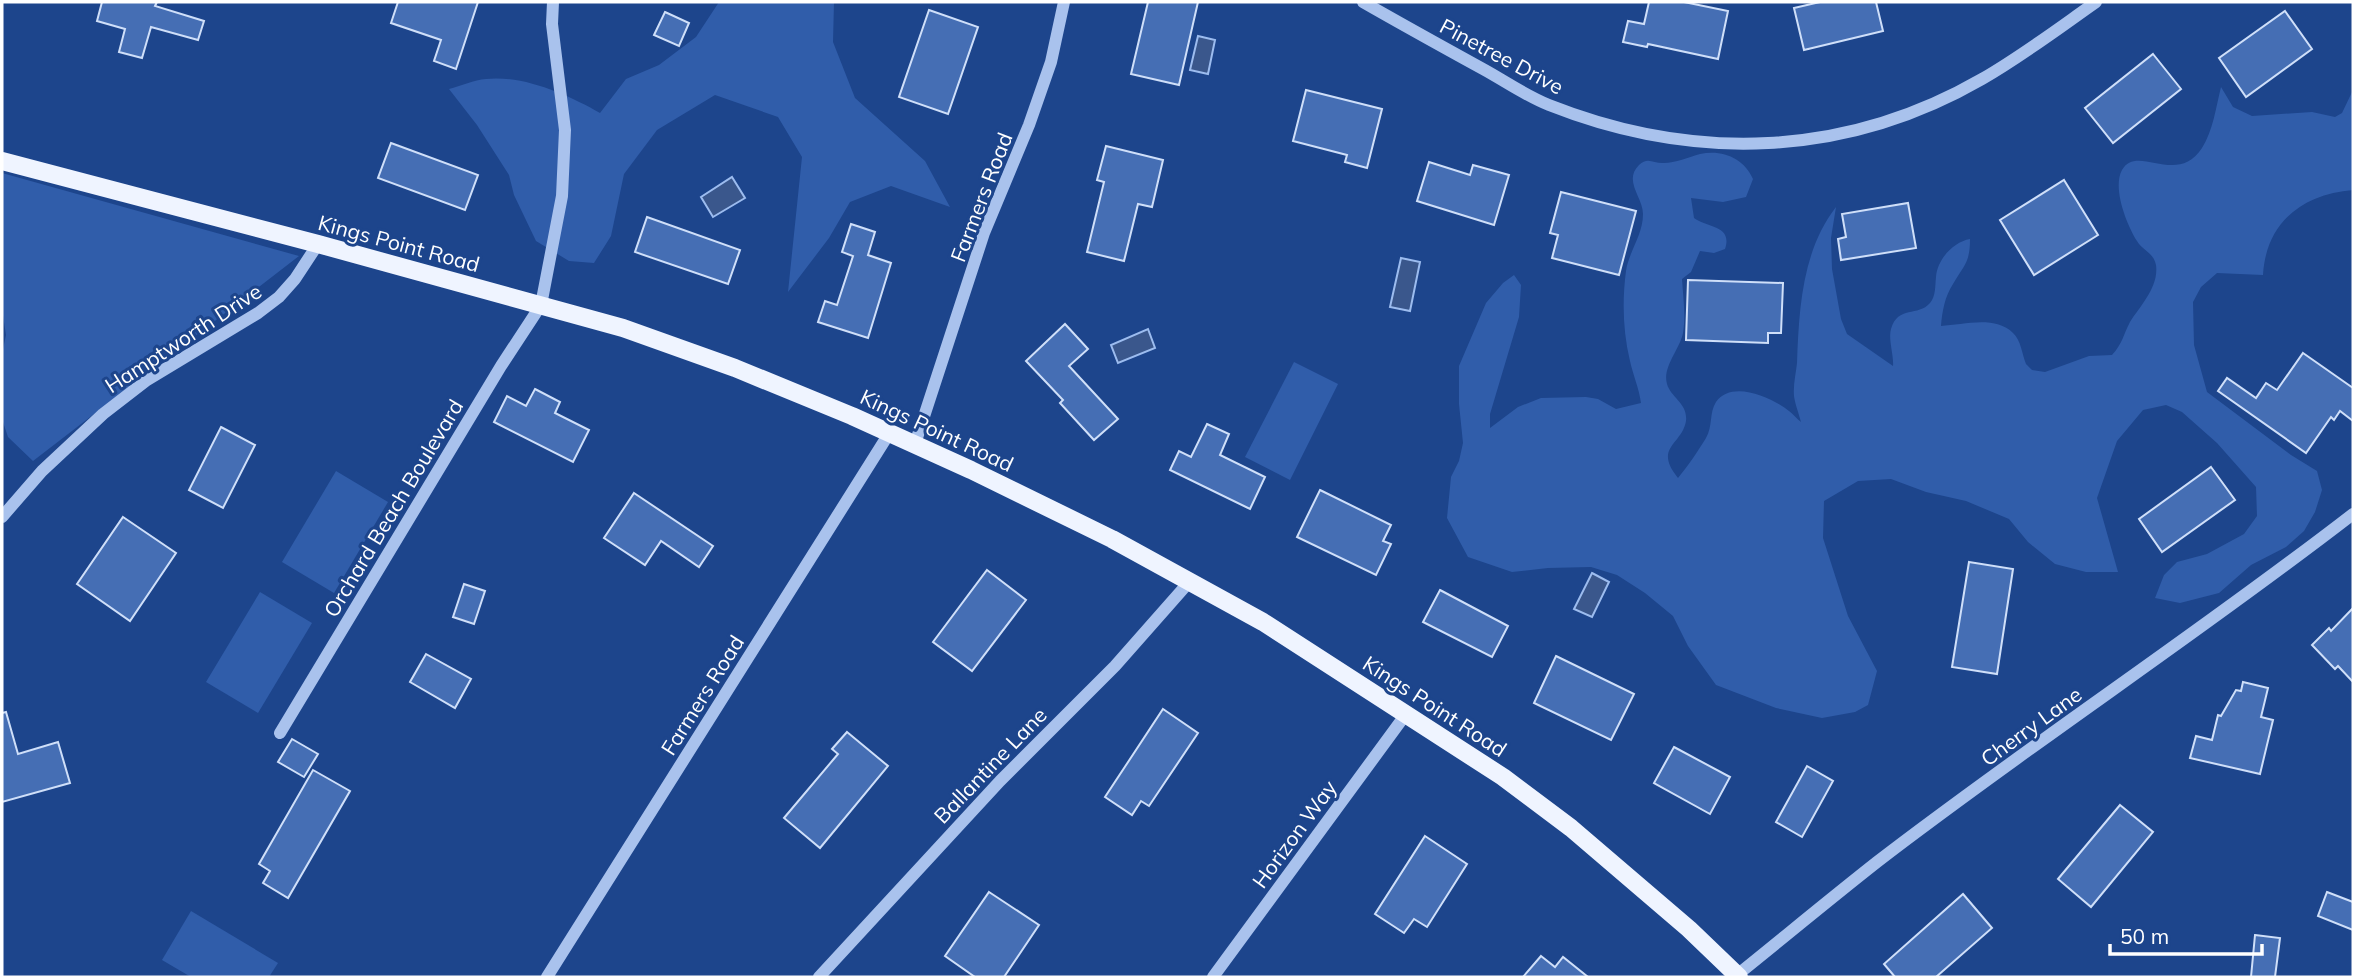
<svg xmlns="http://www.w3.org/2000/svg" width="2355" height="979" viewBox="0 0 2355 979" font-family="Mulish,sans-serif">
  <rect width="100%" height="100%" fill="#1d458c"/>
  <g fill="#305daa">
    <path d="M 719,2 L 834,2 L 833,42 L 855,98 L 925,161 L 950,207 L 891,186 L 850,202 L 829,238 L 788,292 L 802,157 L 778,117 L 715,95 L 657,130 L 624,174 L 611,236 L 594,263 L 569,261 L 536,241 L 514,195 L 509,175 L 477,125 L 449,89 C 461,86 474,80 486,79 C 524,75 568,95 600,113 L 626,79 L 659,65 L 696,37 Z"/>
    <path d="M 2221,87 L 2233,107 L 2252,116 L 2312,112 L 2335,117 L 2342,113 L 2353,90 L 2353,190 C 2303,194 2266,222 2263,275 L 2217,273 L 2201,287 L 2193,302 L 2194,345 L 2207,392 L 2291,455 L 2317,471 L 2322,490 L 2315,512 L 2304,531 L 2286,547 L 2251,565 L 2219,593 L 2180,603 L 2155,598 L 2164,575 L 2177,562 L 2207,554 L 2244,534 L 2257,516 L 2256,487 L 2217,443 L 2182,412 L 2166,405 L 2143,410 L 2117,441 L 2097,498 L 2118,572 L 2086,572 L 2055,564 L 2028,542 L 2009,519 L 1966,501 L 1926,492 L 1891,479 L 1858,481 L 1824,501 L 1823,538 L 1848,616 L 1877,671 L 1868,705 L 1855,712 L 1822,718 L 1776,708 L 1716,685 L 1688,646 L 1673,616 L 1645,593 L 1617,575 L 1591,567 L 1548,568 L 1512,572 L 1468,557 L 1447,518 L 1451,477 L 1459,461 L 1463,443 L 1459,404 L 1459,366 L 1486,303 L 1503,283 L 1514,275 L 1521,285 L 1519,317 L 1490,414 L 1490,428 L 1518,407 L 1541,398 L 1586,397 L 1598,399 L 1616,409 L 1641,403 C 1639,388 1633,375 1630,361 C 1623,332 1622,301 1626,271 C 1629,251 1643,235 1643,214 C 1643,197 1623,181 1639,165 C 1648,156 1654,164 1664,163 C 1675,163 1689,157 1700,154 C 1722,149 1744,158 1753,179 L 1746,197 L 1723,202 L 1691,198 L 1694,218 C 1707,228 1733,225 1725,249 L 1714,253 L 1700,251 L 1691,272 L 1682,279 C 1683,296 1686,316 1683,333 C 1680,349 1662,367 1667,384 C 1671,398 1688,403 1686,421 C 1682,445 1653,447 1678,478 C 1688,466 1698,451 1706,438 C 1713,426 1709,413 1716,402 C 1732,379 1773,398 1789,411 C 1793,414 1797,419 1801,422 C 1799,414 1795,404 1794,396 C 1793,385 1796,373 1797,363 C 1799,309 1802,251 1836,207 L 1831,238 L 1832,269 L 1841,319 L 1847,334 L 1893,366 C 1894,356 1888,339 1891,329 C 1898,305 1918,317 1930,303 C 1936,296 1935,286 1936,277 C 1937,260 1953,242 1970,239 C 1970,263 1964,265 1953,284 C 1945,296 1942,312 1941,326 C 1963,325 1995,315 2013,333 C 2021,340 2022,354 2026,364 L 2032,370 L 2045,372 L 2089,356 L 2112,355 C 2123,343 2123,335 2130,322 C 2140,306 2159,287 2156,265 C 2154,253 2142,250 2137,241 C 2127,225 2112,188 2122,170 C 2137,143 2177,187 2202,148 C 2213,131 2216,107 2221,87 Z"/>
    <polygon points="2,173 299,256 33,461 8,437 2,419 2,354 6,335 2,309"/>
    <polygon points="1294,362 1338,384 1290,480 1245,457"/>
    <polygon points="336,471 388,502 334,593 282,562"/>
    <polygon points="260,592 312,623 258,713 206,682"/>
    <polygon points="191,911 278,963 269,977 191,977 162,960"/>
  </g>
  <g fill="#3a578c" stroke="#9cbcef" stroke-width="2">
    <polygon points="1198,36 1215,40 1208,74 1190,70"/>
    <polygon points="732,177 745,198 713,217 701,197"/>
    <polygon points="1401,258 1420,262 1410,311 1390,307"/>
    <polygon points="1148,329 1155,348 1118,363 1111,345"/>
    <polygon points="1592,573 1609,582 1592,617 1574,609"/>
  </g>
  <g fill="#456eb4" stroke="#cfdff9" stroke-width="2">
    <polygon points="102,2 157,2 155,6 204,21 198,40 151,27 142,58 119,52 125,29 97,21"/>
    <polygon points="398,2 478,2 456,69 434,61 441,40 391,23"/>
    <polygon points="1148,2 1198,2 1179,85 1131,74"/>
    <polygon points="1649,2 1684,2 1728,11 1718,59 1648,44 1647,47 1623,42 1628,21 1644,24"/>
    <polygon points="1820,2 1876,2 1883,31 1804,50 1794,8"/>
    <polygon points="929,10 978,27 948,114 899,97"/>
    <polygon points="2285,11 2312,49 2246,97 2219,58"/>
    <polygon points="665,12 689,23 679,46 654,35"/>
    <polygon points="2153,54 2181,89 2113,143 2085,108"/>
    <polygon points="1306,90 1382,109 1367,168 1345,162 1347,155 1293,141"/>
    <polygon points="391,143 478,175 465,210 378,178"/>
    <polygon points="1106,146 1163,160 1152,207 1138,204 1124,261 1087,252 1104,182 1097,180"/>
    <polygon points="1429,162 1470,175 1473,165 1509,175 1494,225 1417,201"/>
    <polygon points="2064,180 2098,235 2034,275 2000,220"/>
    <polygon points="1561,192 1636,211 1619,275 1552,258 1558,235 1550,233"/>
    <polygon points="1908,203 1916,248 1841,260 1838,239 1846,237 1842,214"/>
    <polygon points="647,217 740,250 728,284 635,252"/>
    <polygon points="851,224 875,232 868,255 891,263 868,338 818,322 825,301 837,305 853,256 842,252"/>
    <polygon points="1688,280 1783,283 1781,333 1768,333 1768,343 1686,340"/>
    <polygon points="1065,324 1088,349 1069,366 1118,419 1094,440 1060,403 1063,400 1026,361"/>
    <polygon points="2303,353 2353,388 2353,421 2340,411 2334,420 2331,417 2306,453 2218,391 2227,378 2256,398 2266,383 2277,390"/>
    <polygon points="535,389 560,402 555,413 589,430 573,462 494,422 507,396 526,406"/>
    <polygon points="1207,424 1229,434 1220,455 1265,477 1250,509 1170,470 1179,451 1191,457"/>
    <polygon points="221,427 255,445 223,508 189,490"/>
    <polygon points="2211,467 2235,500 2162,552 2139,519"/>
    <polygon points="1320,490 1391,525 1383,541 1391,544 1376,575 1297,537"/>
    <polygon points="634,493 713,546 699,567 661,541 645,565 604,538"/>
    <polygon points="123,517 176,553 130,621 77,584"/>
    <polygon points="1969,562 2013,569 1997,674 1952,667"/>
    <polygon points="987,570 1026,600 972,671 933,642"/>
    <polygon points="464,584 485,591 474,624 453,617"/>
    <polygon points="1440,590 1508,626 1492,657 1423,622"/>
    <polygon points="2353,608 2353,682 2338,666 2335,669 2312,645 2329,628 2331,631"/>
    <polygon points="426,654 471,679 455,708 410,682"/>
    <polygon points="1556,656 1634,694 1611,740 1534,703"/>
    <polygon points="2243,682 2268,688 2261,717 2273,720 2260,774 2190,758 2196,736 2212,740 2218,715 2221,716 2236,690 2241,691"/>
    <polygon points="1163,709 1198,733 1149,806 1141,801 1132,815 1105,797"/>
    <polygon points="6,712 18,754 58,742 70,783 2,802 2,713"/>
    <polygon points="847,732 888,766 820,848 784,818 838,754 832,749"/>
    <polygon points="292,739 318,754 304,777 278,762"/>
    <polygon points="1674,747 1730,777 1710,814 1654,783"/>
    <polygon points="1807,766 1833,781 1802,837 1776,822"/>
    <polygon points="313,770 350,791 288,898 263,883 270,871 259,864"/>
    <polygon points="2120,805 2153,832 2091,907 2058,879"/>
    <polygon points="1425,836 1467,864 1427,927 1414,919 1404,933 1375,914"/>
    <polygon points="989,892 1039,925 1004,977 975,977 945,956"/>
    <polygon points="2327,892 2353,902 2353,930 2318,916"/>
    <polygon points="1963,894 1992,928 1936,977 1895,977 1884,964"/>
    <polygon points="2255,935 2280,938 2275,977 2251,977"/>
    <polygon points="1541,956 1555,967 1563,957 1588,977 1523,977"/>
  </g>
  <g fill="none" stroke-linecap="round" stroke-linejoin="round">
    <g stroke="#a9c2ed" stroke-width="12">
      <path d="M 1363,2 C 1403,25 1443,47 1483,69 C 1505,81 1526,96 1549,105 C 1693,162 1845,158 1982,79 C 2022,56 2059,28 2096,2"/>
      <polyline points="915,444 984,233 1029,125 1051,62 1064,2"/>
      <polyline points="2,517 42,471 103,414 147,380 258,313 279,297 295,279 318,244"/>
      <polyline points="280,733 501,366 541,305 562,196 565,130 552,24 553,2"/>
      <path d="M 1737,975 C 1783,938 1830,899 1877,862 C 2033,742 2198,634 2353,514"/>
      <polyline points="547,977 890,432"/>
      <polyline points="819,977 1000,781 1115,666 1190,581"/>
      <polyline points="1213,977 1406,714"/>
    </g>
    <polyline stroke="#eff4ff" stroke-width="18" points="2,161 318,244 623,328 735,368 852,416 971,470 1112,539 1263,622 1503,777 1571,828 1689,929 1739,977"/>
  </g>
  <g text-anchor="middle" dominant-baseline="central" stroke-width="6" stroke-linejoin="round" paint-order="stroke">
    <g font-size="21" fill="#fff" stroke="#1d458c">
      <text transform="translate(1502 56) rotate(28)">Pinetree Drive</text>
      <text transform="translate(981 197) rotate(-69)">Farmers Road</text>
      <text transform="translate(399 243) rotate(15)">Kings Point Road</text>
      <text transform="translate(183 338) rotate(-33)">Hamptworth Drive</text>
      <text transform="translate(937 430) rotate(25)">Kings Point Road</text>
      <text transform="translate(393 508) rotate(-59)">Orchard Beach Boulevard</text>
      <text transform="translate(702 695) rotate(-58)">Farmers Road</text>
      <text transform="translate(1435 706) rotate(33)">Kings Point Road</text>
      <text transform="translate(2031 726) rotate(-36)">Cherry Lane</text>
      <text transform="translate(990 765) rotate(-46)">Ballantine Lane</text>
      <text transform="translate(1294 834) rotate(-54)">Horizon Way</text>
    </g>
  </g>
  <rect width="2355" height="979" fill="none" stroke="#ffffff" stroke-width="7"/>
  <path d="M2110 944v10h152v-10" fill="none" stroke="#ffffff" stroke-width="3.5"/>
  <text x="2120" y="944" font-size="21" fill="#ffffff" stroke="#1d458c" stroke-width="5" paint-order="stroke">50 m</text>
</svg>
